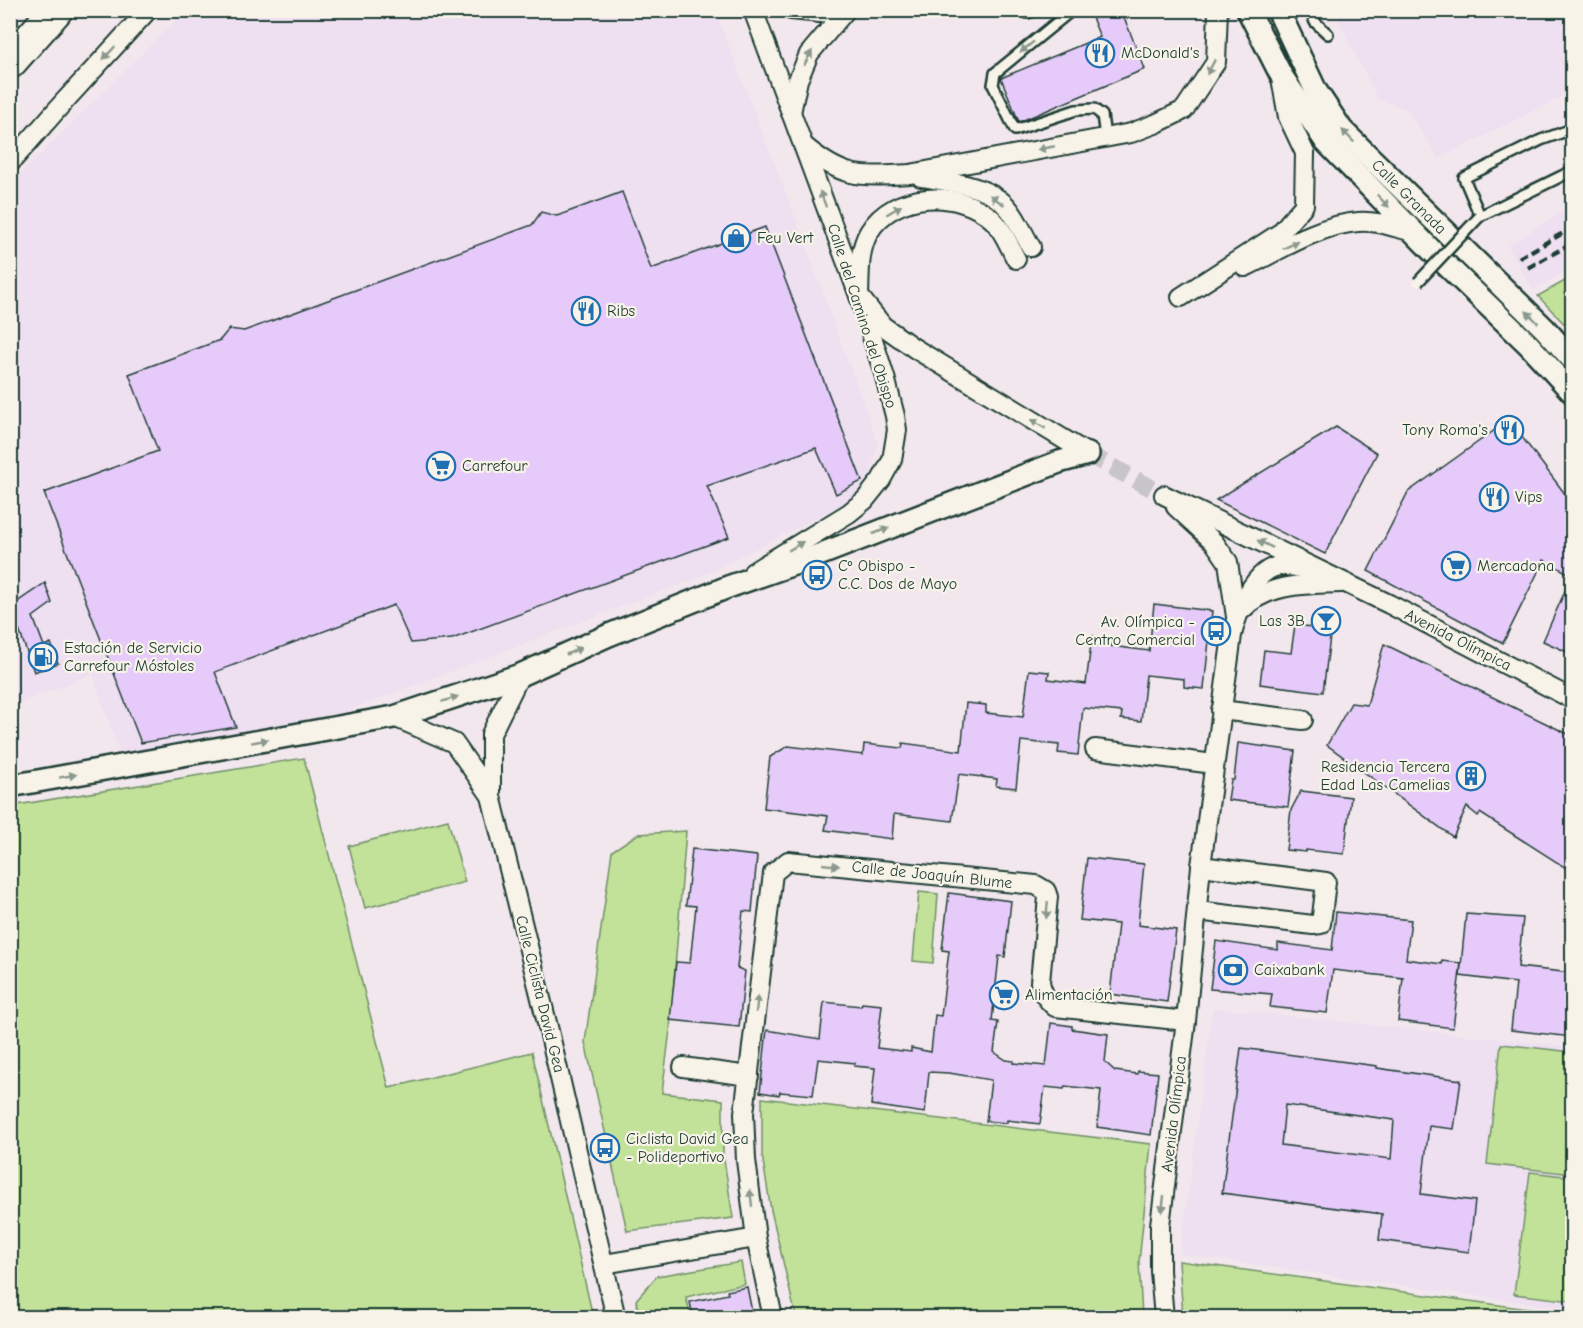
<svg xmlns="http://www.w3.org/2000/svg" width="1583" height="1328" viewBox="0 0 1583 1328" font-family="'Comic Neue',sans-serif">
  <rect width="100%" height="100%" fill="#f2e7ed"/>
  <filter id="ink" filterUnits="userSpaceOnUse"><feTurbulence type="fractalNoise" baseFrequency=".0167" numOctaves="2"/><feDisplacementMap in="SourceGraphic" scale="12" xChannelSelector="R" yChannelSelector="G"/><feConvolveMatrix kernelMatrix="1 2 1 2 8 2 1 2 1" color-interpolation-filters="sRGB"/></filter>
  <g filter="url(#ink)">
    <g fill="#eedff1">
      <polygon points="185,11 715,11 795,217 878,444 869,476 849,501 699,577 343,712 120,755 93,674 11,706 10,188 21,174"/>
      <polygon points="1340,11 1572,11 1572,92 1561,97 1439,158 1407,109 1378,99 1339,22"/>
      <polygon points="1572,205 1572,269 1533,290 1508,246"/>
      <polygon points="1213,1008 1572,1047 1572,1309 1180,1254"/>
    </g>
    <g fill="#c2e29a" stroke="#709067" stroke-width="1.5">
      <polygon points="1572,277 1572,332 1538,296"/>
      <polygon points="304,758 389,1088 532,1052 593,1317 11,1317 11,806"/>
      <polygon points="448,820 465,882 365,908 349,846"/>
      <polygon points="686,831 670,1030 662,1093 723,1100 723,1153 733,1218 627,1231 585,1042 612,851 638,834"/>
      <polygon points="919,892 938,894 933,963 913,961"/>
      <polygon points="1501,1044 1572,1052 1572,1174 1487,1164"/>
      <polygon points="762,1098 1151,1144 1139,1262 1142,1317 988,1318 986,1313 964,1318 796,1317 771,1210 762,1155"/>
      <polygon points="1530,1172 1572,1177 1572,1301 1514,1294"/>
      <polygon points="1179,1261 1572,1315 1572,1317 1183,1317"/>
      <polygon points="741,1262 745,1284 686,1297 691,1317 640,1317 636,1300 657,1276"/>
    </g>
    <g fill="#e6cbfa" stroke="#1f3d34" stroke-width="1.5" fill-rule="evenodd">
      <polygon points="1089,10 1121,10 1145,69 1019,122 1001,78 1100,37"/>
      <polygon points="622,192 651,269 765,227 862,481 836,494 816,448 707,486 729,537 452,639 411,643 394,605 215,672 236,727 141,743 44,493 158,451 129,374 220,340 229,329 244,331 532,225 541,212 557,216"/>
      <polygon points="1509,420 1572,503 1572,654 1543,641 1572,575 1544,560 1503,643 1368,571 1408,492"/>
      <polygon points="1336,427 1377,453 1325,554 1216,500"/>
      <polygon points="45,583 52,603 33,617 44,646 51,643 58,663 34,672 18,627 10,632 10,607"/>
      <polygon points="1154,604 1212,611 1204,689 1184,687 1184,679 1146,675 1141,721 1121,719 1122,712 1083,708 1078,755 1058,753 1059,745 1021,741 1016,788 996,786 997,779 959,774 952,821 894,814 892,839 825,830 828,816 764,808 770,757 788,746 863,755 864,744 902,748 903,743 961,751 966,703 986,705 986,713 1023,717 1029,670 1049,672 1048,679 1086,684 1092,636 1112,639 1111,646 1149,651"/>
      <polygon points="1295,625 1331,629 1323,692 1260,684 1264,650 1291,653"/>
      <polygon points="1384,644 1572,736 1572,872 1480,813 1478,816 1467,807 1453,837 1327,745 1351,703 1367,705"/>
      <polygon points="1238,743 1295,751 1288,807 1228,800 1231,780 1234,780"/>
      <polygon points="1301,791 1351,797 1344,854 1306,850 1306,852 1286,850 1291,810"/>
      <polygon points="692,849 757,856 752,912 743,911 737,968 745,971 739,1027 670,1020 676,962 690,963 696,906 686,905"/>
      <polygon points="1087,858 1144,864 1138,925 1176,930 1167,1002 1110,994 1118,924 1080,920"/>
      <polygon points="949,893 1011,901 1005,957 999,956 992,1021 998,1022 994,1052 1006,1060 1014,1061 1013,1063 1046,1066 1051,1023 1072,1026 1072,1029 1108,1034 1105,1062 1115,1071 1137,1074 1138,1071 1158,1073 1151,1135 1097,1127 1101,1090 1065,1086 1064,1089 1045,1087 1040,1124 1007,1120 1007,1123 986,1121 991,1080 949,1073 929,1072 925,1113 871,1105 875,1068 854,1066 855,1063 818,1059 813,1095 780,1092 779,1095 760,1092 767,1030 820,1039 824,1002 861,1006 862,1003 882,1005 877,1048 911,1052 911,1048 931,1052 935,1015 941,1016 949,951 942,950"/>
      <polygon points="1336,912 1411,920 1406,959 1442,964 1442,961 1461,963 1453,1028 1398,1021 1403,978 1333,970 1327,1013 1270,1007 1272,994 1210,989 1216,941 1278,950 1278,943 1332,950"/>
      <polygon points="1466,914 1523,918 1518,967 1572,973 1572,1037 1511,1030 1516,983 1460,976"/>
      <path d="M 1241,1048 L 1377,1066 L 1377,1068 L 1461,1080 L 1454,1129 L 1429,1126 L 1421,1194 L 1475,1201 L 1469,1252 L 1379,1240 L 1382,1214 L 1222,1193 ZM 1285,1105 L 1394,1120 L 1391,1159 L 1281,1145 Z"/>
      <polygon points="747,1287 753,1317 693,1317 690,1302 728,1294 727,1291"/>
    </g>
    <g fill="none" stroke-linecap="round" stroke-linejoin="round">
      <polyline stroke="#c8c5c8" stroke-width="18" stroke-dasharray="18 9" stroke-linecap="butt" points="1088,454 1164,495"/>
      <g stroke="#1f3d34" stroke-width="14">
        <g id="service">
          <polyline points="1023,10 1027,13 1036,10"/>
          <polyline points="1072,10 995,73 993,85 1015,130 1076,110 1094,109 1102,115 1105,137"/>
          <polyline points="1310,10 1315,22 1328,34"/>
          <polyline points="1572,129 1541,140 1464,178 1480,216 1572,171"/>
        </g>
      </g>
      <g stroke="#1f3d34" stroke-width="22">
        <g id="minor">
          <polyline points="753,10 859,296 885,377 895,416 897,430 892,460 881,480 865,500 849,513 753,572"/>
          <polyline points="791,10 820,13 827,10"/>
          <polyline points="791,113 798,80 809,54 846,10"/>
          <path d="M 803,145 C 843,179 859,177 910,174 L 1131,133 L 1155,124 L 1184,110 L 1216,62 L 1218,10"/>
          <polyline points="10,163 61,105 148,10"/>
          <path d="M 921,177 C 950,182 990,185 1009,209 C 1018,220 1024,235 1031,247"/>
          <path d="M 1016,259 C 1009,246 1003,229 992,219 C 958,189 894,191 869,232 C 858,251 860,275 859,296 L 883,326 L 914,348 L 1088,454"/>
          <path d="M 1245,267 C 1280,250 1319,225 1358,222 C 1376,220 1396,228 1414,232"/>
          <polyline points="1181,297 1280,233 1304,205 1305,153 1288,117 1281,78"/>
          <polyline points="1164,495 1389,604 1572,699"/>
          <polyline points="1176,507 1214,542 1228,562 1236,617"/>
          <path d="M 1243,609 C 1267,583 1308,584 1341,583"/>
          <polyline points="520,675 491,734 491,796 549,1031 616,1318"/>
          <polyline points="1221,710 1303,720"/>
          <polyline points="394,717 454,743 491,796"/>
          <polyline points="1095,749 1214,764"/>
          <polyline points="1197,911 1313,925 1321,924 1326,882 1201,866"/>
          <polyline points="683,1067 749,1076"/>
          <polyline points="604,1264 756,1238"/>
          <path d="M 773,1318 L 756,1238 L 746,1160 L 744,1113 L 773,873 L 788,861 L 1036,885 L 1046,891 L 1048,897 L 1040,982 C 1042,993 1046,999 1055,1007 L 1186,1021"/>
          <path d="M 1164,1318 L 1160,1271 L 1160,1225 L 1186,1021 L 1201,866 L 1232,635 C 1237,613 1254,568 1280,566 C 1292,565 1306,569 1318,570"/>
        </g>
      </g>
      <g stroke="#1f3d34" stroke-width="26">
        <g id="tertiary">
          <polyline points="1248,10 1281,75 1326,142 1437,256 1529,345 1572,392"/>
          <polyline points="1278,10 1316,91 1342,130 1545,329 1572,359"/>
          <polyline points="10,786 394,717 520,675 609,635 728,587 811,558 1059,462 1088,454"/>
        </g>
      </g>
      <g stroke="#1f3d34" stroke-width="36">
        <polyline id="motorway" points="10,62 56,10"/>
      </g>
      <use href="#service" stroke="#f7f3e8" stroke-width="9"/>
      <use href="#minor" stroke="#f7f3e8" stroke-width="18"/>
      <use href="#tertiary" stroke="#f7f3e8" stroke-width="21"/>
      <use href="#motorway" stroke="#f7f3e8" stroke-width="32"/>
      <g stroke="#1f3d34" stroke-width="4.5" stroke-dasharray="9 4.5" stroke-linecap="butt">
        <polyline points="1519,258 1572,228"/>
        <polyline points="1528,268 1572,243"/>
      </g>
      <g stroke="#1f3d34" stroke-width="14" stroke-linecap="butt">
        <polyline id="service-bridge" points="1418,282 1480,216"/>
      </g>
      <use href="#service-bridge" stroke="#f7f3e8" stroke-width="9"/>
    </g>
    <defs><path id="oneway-solid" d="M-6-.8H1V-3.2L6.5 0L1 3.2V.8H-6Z" transform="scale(1.5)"/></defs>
    <g fill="#8b988e">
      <use href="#oneway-solid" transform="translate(1027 47) rotate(141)"/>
      <use href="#oneway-solid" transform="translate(109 53) rotate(133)"/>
      <use href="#oneway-solid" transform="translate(808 58) rotate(-62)"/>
      <use href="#oneway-solid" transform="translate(1211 67) rotate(118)"/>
      <use href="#oneway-solid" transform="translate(1348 136) rotate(-134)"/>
      <use href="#oneway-solid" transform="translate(1046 148) rotate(169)"/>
      <use href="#oneway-solid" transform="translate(823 199) rotate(-111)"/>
      <use href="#oneway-solid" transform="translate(997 200) rotate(-146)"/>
      <use href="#oneway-solid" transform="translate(1383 201) rotate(46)"/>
      <use href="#oneway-solid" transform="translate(894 210) rotate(-31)"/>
      <use href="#oneway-solid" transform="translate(1291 245) rotate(-25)"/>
      <use href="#oneway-solid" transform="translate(1532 317) rotate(-136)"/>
      <use href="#oneway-solid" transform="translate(1038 424) rotate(-149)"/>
      <use href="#oneway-solid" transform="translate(881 531) rotate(-21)"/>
      <use href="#oneway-solid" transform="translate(1265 544) rotate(-154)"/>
      <use href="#oneway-solid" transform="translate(796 546) rotate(-31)"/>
      <use href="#oneway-solid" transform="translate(574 651) rotate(-24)"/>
      <use href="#oneway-solid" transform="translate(450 699) rotate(-18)"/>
      <use href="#oneway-solid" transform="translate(260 741) rotate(-10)"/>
      <use href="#oneway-solid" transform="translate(68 776) rotate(-10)"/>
      <use href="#oneway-solid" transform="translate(831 865) rotate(6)"/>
      <use href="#oneway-solid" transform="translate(1047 910) rotate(95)"/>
      <use href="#oneway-solid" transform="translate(757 1004) rotate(-83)"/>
      <use href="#oneway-solid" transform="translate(751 1198) rotate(-97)"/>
      <use href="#oneway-solid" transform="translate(1163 1204) rotate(97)"/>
    </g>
  </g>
  <defs>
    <g id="restaurant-ring" transform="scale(1.5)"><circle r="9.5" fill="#f7f3e8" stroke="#1f6fb2" stroke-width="1.5"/><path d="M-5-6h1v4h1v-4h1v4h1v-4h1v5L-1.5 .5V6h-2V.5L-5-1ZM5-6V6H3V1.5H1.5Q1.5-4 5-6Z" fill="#1f6fb2"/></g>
    <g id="shop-ring" transform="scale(1.5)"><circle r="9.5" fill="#f7f3e8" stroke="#1f6fb2" stroke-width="1.5"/><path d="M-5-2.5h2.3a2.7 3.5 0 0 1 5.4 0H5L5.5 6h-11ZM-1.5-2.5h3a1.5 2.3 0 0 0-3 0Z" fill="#1f6fb2"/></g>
    <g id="supermarket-ring" transform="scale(1.5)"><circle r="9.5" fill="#f7f3e8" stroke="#1f6fb2" stroke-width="1.5"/><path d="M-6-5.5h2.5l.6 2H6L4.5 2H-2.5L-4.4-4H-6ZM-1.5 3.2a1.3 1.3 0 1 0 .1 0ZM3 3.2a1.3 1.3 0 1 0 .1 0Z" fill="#1f6fb2"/></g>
    <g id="bus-ring" transform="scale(1.5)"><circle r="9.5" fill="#f7f3e8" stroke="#1f6fb2" stroke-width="1.5"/><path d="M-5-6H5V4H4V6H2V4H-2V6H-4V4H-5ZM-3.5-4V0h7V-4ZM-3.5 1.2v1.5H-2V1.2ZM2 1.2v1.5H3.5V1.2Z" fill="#1f6fb2"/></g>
    <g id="bar-ring" transform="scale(1.5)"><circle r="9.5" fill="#f7f3e8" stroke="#1f6fb2" stroke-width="1.5"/><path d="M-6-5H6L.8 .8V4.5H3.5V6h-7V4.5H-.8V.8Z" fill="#1f6fb2"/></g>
    <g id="fuel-ring" transform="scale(1.5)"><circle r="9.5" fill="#f7f3e8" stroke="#1f6fb2" stroke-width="1.5"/><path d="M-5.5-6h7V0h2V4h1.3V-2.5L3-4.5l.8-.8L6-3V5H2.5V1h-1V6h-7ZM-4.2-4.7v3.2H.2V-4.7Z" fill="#1f6fb2"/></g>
    <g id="building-ring" transform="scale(1.5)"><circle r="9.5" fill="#f7f3e8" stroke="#1f6fb2" stroke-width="1.5"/><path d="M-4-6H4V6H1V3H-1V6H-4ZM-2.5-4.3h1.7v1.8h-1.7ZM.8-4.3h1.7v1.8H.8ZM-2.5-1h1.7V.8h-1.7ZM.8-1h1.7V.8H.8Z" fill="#1f6fb2"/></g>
    <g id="bank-ring" transform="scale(1.5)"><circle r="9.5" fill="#f7f3e8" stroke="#1f6fb2" stroke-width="1.5"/><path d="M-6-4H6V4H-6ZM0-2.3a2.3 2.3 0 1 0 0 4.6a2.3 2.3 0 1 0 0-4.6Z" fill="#1f6fb2"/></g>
  </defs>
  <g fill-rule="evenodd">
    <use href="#restaurant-ring" x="1100" y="53"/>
    <use href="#shop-ring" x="736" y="238"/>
    <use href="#restaurant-ring" x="586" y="311"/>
    <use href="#restaurant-ring" x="1509" y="430"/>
    <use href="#supermarket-ring" x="441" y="466"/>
    <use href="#restaurant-ring" x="1494" y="497"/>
    <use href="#supermarket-ring" x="1456" y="566"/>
    <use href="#bus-ring" x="817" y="575"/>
    <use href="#bar-ring" x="1326" y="621"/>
    <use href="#bus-ring" x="1216" y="631"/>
    <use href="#fuel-ring" x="43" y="657"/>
    <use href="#building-ring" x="1471" y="776"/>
    <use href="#bank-ring" x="1233" y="970"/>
    <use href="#supermarket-ring" x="1004" y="995"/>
    <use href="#bus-ring" x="605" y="1148"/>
  </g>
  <g text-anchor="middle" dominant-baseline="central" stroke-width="4.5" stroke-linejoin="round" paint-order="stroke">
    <g font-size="16" fill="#1f3d34" stroke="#f7f3e8" text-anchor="start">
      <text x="1121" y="53">McDonald's</text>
      <text x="757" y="238">Feu Vert</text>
      <text x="607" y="311">Ribs</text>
      <text x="1488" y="430" text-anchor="end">Tony Roma's</text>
      <text x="462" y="466">Carrefour</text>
      <text x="1515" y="497">Vips</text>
      <text x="838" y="566">Cº Obispo -<tspan x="838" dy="18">C.C. Dos de Mayo</tspan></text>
      <text x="1477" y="566">Mercadona</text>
      <text x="1305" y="621" text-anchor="end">Las 3B</text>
      <text x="1195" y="622" text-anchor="end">Av. Olímpica -<tspan x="1195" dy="18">Centro Comercial</tspan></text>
      <text x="64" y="648">Estación de Servicio<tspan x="64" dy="18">Carrefour Móstoles</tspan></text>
      <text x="1450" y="767" text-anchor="end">Residencia Tercera<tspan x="1450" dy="18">Edad Las Camelias</tspan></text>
      <text x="1254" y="970">Caixabank</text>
      <text x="1025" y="995">Alimentación</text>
      <text x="626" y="1139">Ciclista David Gea<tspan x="626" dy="18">- Polideportivo</tspan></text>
    </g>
    <g font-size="16" fill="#1f3d34" stroke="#f7f3e8">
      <text transform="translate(1409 197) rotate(45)">Calle Granada</text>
      <text transform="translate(862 316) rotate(72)">Calle del Camino del Obispo</text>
      <text transform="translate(1458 640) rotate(27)">Avenida Olímpica</text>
      <text transform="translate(932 875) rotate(6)">Calle de Joaquín Blume</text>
      <text transform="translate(540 994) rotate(76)">Calle Ciclista David Gea</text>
      <text transform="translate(1174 1114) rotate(-83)">Avenida Olímpica</text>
    </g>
  </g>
  <rect width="1583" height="1328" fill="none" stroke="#f7f3e8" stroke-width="36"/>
  <rect x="18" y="18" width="1547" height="1292" fill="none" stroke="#1f3d34" stroke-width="2" filter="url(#ink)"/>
</svg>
